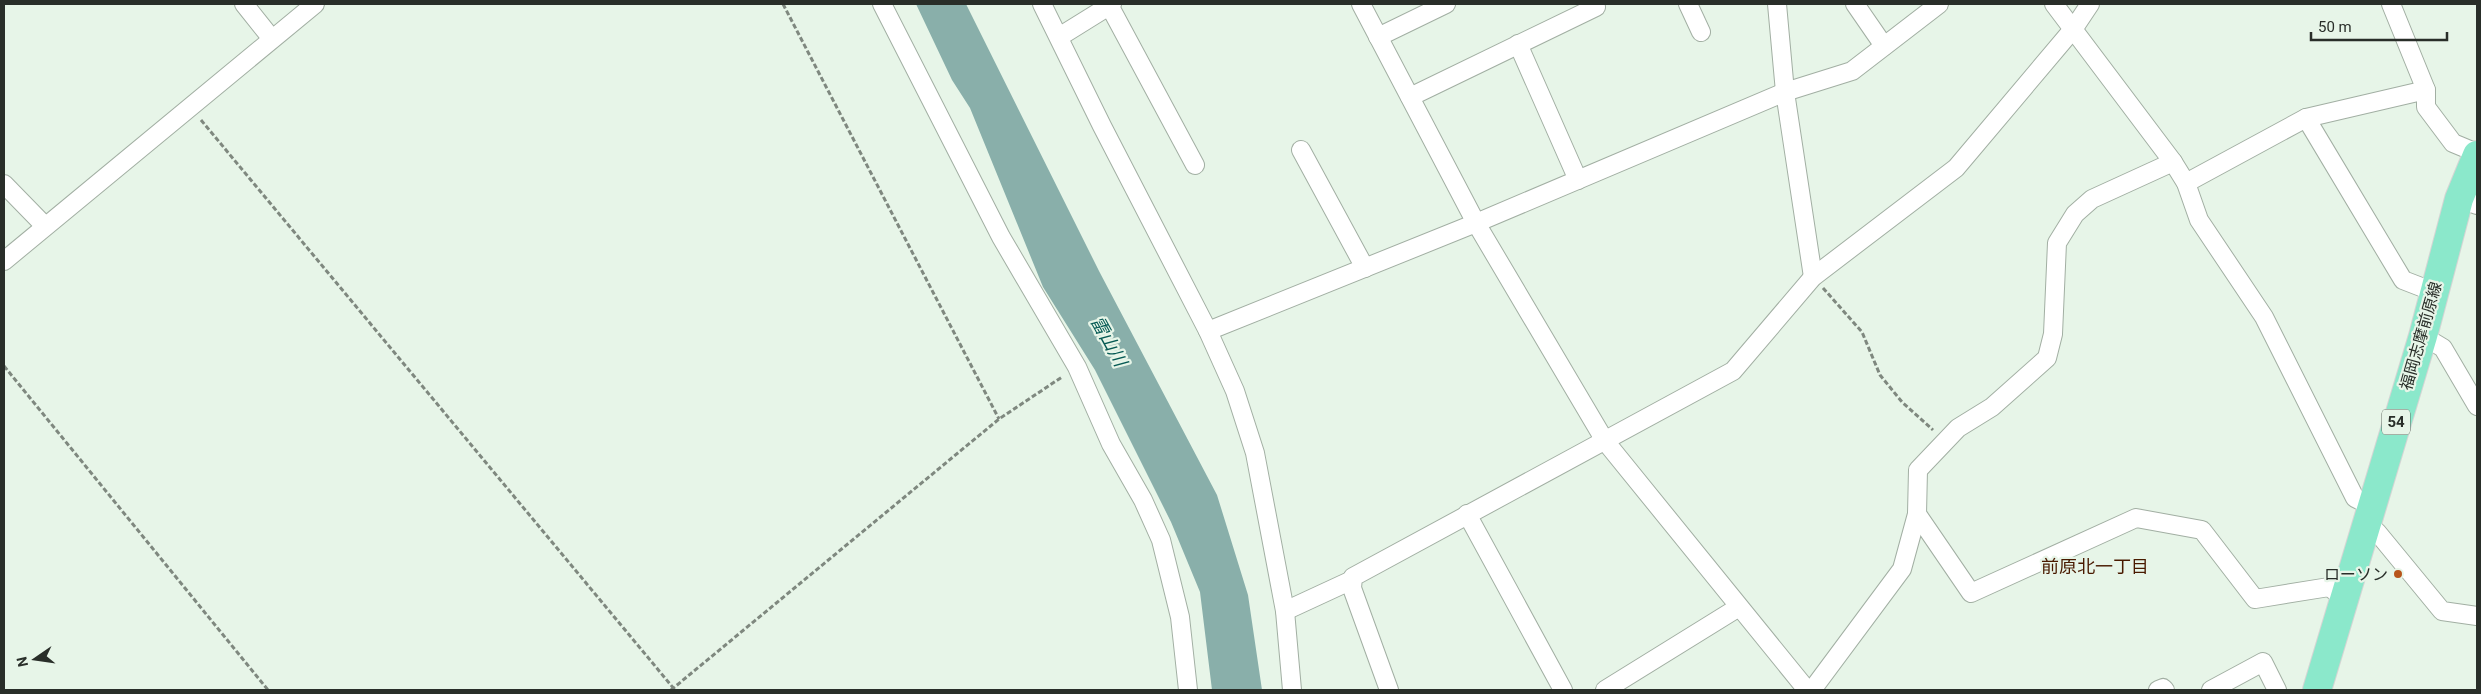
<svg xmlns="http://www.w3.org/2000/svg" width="2481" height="694" viewBox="0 0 2481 694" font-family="Roboto,'Noto Sans JP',sans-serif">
  <rect width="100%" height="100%" fill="#e7f5e8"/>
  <polygon fill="#89afaa" points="916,4 966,4 1099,271 1217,495 1248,595 1262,690 1212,690 1200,592 1171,522 1095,370 1043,287 970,108 952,80"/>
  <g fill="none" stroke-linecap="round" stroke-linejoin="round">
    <g stroke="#a2afa3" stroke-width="20">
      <g id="minor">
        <polyline points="244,4 272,39"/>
        <polyline points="882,4 1001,237 1077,367 1111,444 1143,500 1161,540 1180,617 1188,690"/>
        <polyline points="1042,4 1102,126 1208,331 1235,391 1255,453 1285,611 1292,690"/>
        <polyline points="1361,4 1476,223 1605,441 1807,690"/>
        <polyline points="1688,4 1701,32"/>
        <polyline points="1777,4 1785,92 1813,277"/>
        <polyline points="1855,4 1884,46"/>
        <polyline points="2054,4 2173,162 2186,183 2199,220 2264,317 2355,498 2371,506"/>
        <polyline points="2391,4 2426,90 2426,107 2453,143 2477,153"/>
        <polyline points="1109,5 1195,165"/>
        <polyline points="1059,37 1112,4"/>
        <polyline points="1378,37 1446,4"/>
        <polyline points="1518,44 1578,180"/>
        <polyline points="1410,97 1596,7"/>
        <polyline points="2306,118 2403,280 2434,292"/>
        <polyline points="1301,150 1365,268"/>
        <polyline points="2186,183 2306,118 2426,90"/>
        <polyline points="4,184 44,225"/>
        <polyline points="2459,199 2477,205"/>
        <polyline points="4,261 315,4"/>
        <polyline points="1208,331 1476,223 1785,92 1852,71 1939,4"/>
        <polyline points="2423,336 2443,348 2477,406"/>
        <polyline points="1467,514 1563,690"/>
        <polyline points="1917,514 1971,593 2136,518 2202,530 2255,599 2329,587 2344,598"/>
        <polyline points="2365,529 2377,532 2442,611 2477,616"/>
        <polyline points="1285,611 1352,580"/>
        <polyline points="1389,690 1352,588 1353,577 1733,371 1813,277 1956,168 2074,28 2090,4"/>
        <polyline points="1605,690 1739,607"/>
        <polyline points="1812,690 1902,569 1917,514 1918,470 1958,428 1992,407 2047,358 2053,334 2057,243 2075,214 2092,199 2173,162"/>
        <polyline points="2158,690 2163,688 2165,690"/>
        <polyline points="2211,690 2263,662 2277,690"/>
      </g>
    </g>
    <g stroke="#d4d5d4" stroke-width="30">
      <polyline id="primary" points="2317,690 2423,336 2459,199 2477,155"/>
    </g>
    <g stroke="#7f887f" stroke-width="3" stroke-dasharray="5 2.5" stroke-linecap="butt">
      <polyline points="783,4 999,419"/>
      <polyline points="201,120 675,690"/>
      <polyline points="1823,288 1862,332 1880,375 1902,402 1933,430"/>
      <polyline points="4,366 268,690"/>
      <polyline points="671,690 999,419 1062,377"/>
    </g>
    <use href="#minor" stroke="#fff" stroke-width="18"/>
    <use href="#primary" stroke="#8be8cb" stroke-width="28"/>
  </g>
  <circle fill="#b7551b" stroke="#e7f5e8" stroke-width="2" cx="2398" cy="574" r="5"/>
  <g text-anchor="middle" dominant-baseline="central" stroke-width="4.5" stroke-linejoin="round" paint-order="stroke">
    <rect fill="#e7f5e8" stroke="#626a62" stroke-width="1" x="2382" y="409.5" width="28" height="25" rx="4"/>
    <g font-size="15" font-weight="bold" fill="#292e29">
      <text x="2396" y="422">54</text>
    </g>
    <g font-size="16" fill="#292e29" stroke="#e7f5e8">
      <text transform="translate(2421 336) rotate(-74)">福岡志摩前原線</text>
    </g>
    <g font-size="16" fill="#292e29" stroke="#e7f5e8" text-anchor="end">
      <text x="2388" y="574">ローソン</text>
    </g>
    <g font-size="18" font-style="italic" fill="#065a54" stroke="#e7f5e8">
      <text transform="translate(1109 341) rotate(61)">雷山川</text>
    </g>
    <g font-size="18" fill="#491a00" stroke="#e7f5e8">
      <text x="2095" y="566">前原北一丁目</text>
    </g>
  </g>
  <rect width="2481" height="694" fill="none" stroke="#292e29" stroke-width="10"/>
  <g transform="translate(35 659) rotate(257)" stroke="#e7f5e8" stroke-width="4" paint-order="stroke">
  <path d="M0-4L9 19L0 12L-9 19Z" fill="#292e29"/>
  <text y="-8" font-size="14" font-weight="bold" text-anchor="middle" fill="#292e29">N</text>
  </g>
  <path d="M2311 32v8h136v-8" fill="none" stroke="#292e29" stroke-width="2.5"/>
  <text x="2318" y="32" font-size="15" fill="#292e29" stroke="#e7f5e8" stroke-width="4" paint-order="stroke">50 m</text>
</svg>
